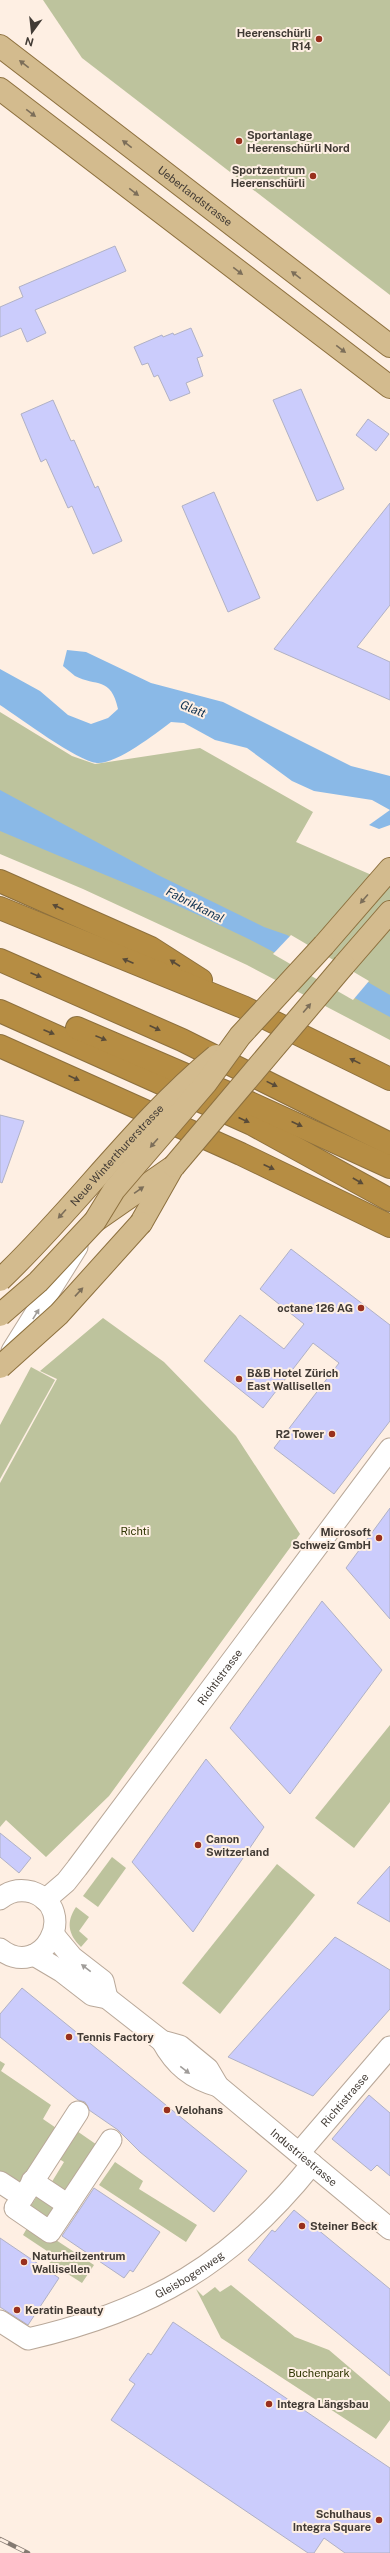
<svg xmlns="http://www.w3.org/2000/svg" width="390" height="2553" viewBox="0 0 390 2553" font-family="'Public Sans',sans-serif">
  <rect width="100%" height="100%" fill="#feefe3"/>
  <g fill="#bdc39d">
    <polygon points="43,0 390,0 390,295 82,58"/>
    <polygon points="0,712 72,756 95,764 200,748 313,812 296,842 390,883 390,1040 247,965 83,889 0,854"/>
    <polygon points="103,1318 164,1362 236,1436 300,1534 109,1796 46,1857 6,1820 0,1827 0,1483 57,1379 40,1371"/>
    <polygon points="31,1367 55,1380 0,1479 0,1425"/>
    <polygon points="390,1725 390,1802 354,1848 315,1818"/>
    <polygon points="112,1857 126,1868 98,1907 83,1896"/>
    <polygon points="277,1864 315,1895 220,2014 182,1983"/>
    <path d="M 76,1907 L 89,1917 L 79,1931 L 88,1939 L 81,1947 C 68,1934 66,1922 76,1907 Z"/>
    <polygon points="0,2061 5,2064 1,2071 51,2105 43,2119 59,2130 22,2189 0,2175"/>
    <polygon points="74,2129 100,2147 68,2196 50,2185 64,2162 56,2157"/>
    <polygon points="115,2162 143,2181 139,2189 197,2225 186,2242 99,2185"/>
    <polygon points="41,2190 63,2205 48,2226 27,2212"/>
    <polygon points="30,2223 94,2265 82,2283 49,2262 53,2255 23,2235"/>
    <polygon points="231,2285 295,2337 329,2350 390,2402 390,2420 376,2439 221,2338 196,2289 203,2296 215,2287 220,2292"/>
  </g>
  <g fill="#8ab9e7">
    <path d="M 67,650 L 86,652 L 151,683 L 223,702 L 351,766 L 390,776 L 390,810 L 372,800 L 314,791 L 292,781 L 247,748 L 215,740 L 184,723 L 171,722 C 155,734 117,764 97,763 C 77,761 20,718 0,705 L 0,669 L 40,691 L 68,715 L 91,724 L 108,718 L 118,709 C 111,676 96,687 75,676 C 71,673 67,669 63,666 Z"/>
    <path d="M 0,790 L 158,875 L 264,927 L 287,935 L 390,995 L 390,1017 C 338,990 289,958 236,933 C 159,895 79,865 0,831 Z"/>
    <polygon points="390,810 390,825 379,829 369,825"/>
  </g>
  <polygon fill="#feefe3" points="291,935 369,981 353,1000 273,954"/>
  <g fill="#cbccfc" stroke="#b0b1c5">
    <polygon points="115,246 126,271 35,310 46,333 27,342 21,328 0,337 0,307 23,297 19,287"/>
    <polygon points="191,328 203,356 197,358 203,376 186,383 190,393 170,401 158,375 154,377 148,363 142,365 134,347 162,335 163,337 173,333 174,335"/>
    <polygon points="301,389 344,489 317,501 273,400"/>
    <polygon points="53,400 71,441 74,440 95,488 98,486 122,541 93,554 72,506 68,508 46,459 41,462 21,414"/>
    <polygon points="368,419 389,434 376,451 356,435"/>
    <polygon points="214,492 260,598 228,612 182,506"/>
    <polygon points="390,503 390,605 357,647 390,662 390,700 274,649"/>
    <polygon points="0,1115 24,1121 2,1183 0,1182"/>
    <polygon points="291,1249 390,1325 390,1421 334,1494 274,1448 339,1363 313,1343 263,1408 204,1361 240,1315 284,1349 304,1324 260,1289"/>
    <polygon points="390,1508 390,1619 346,1568"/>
    <polygon points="322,1601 382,1670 290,1794 230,1728"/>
    <polygon points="206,1759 264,1827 193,1932 132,1862"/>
    <polygon points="0,1833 31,1858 19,1873 0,1857"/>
    <polygon points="390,1866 390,1922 357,1903"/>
    <polygon points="335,1937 390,1970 390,2009 313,2096 228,2057"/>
    <polygon points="22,1988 247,2171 214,2212 140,2152 118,2130 89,2110 85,2102 78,2100 0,2037 0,2014"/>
    <polygon points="369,2095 390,2113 390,2176 377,2165 371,2171 332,2139"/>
    <polygon points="94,2188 160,2232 133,2272 130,2270 124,2278 62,2236"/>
    <polygon points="294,2210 390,2289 390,2376 248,2260 272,2230 275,2232"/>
    <polygon points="0,2238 59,2278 28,2325 0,2307"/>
    <polygon points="173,2322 390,2468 390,2553 345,2553 324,2538 314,2553 308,2553 111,2420 135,2384 129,2380 148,2353 151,2355"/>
  </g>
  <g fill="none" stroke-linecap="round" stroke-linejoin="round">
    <g stroke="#b9a899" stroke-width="23">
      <g id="minor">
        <polyline points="12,1351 77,1247"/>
        <path d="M 0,1899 C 9,1891 20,1889 32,1892 C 81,1909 42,1982 0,1949"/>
        <path id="s1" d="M 45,1900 L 66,1882 L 77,1868 L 390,1449"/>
        <polyline points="53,1934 72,1957 103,1981 107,1998"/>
        <path id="s2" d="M 34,1955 L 61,1971 L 92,1995 L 107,1998 L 162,2041 L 180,2046 L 208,2069 L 218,2086 L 390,2229"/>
        <path d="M 162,2041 C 175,2065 192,2079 218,2086"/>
        <path id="s3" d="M 299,2153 L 390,2047"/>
        <polyline points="32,2181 68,2205"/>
        <polyline points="0,2182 23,2197 78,2112"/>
        <polyline points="23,2197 15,2208 50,2232 111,2140"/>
        <path id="s4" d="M 0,2321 L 28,2339 C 151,2311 233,2263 312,2164"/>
      </g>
    </g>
    <g stroke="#8d703e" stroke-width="24">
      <g id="major">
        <path id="s5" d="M 0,46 L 390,346"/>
        <polyline points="0,89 390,387"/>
        <polyline points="324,945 390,869"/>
        <polyline points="344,965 390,912"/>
        <polyline points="95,1221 174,1166"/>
        <polyline points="141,1223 171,1170"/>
      </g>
    </g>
    <g stroke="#8d703e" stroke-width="24">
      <g id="highway">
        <polyline points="0,881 151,948 201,980"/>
        <polyline points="0,908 243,1007 390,1079"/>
        <polyline points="0,960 182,1040 390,1144"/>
        <polyline points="0,1011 252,1124 390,1200"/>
        <polyline points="77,1028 228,1093 390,1167"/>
        <polyline points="0,1046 241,1154 390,1226"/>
      </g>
    </g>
    <use href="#minor" stroke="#fff" stroke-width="21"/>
    <use href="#major" stroke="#d3bb8e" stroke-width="22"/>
    <use href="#highway" stroke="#b68d43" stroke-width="22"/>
    <g stroke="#847a72" stroke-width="4.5">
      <polyline id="rail" points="0,2539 28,2553"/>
    </g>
    <use href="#rail" stroke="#feefe3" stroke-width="3" stroke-dasharray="9" stroke-linecap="butt"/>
    <g stroke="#8d703e" stroke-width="24" stroke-linecap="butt">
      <g id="major-bridge">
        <polyline points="174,1166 344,965"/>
        <path id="s6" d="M 0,1280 C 75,1209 136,1122 216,1056"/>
        <polyline points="0,1315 38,1282 95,1221 114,1190 206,1083 240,1036 324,945"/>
        <polyline points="0,1367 59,1314 141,1223"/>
      </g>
    </g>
    <use href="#major-bridge" stroke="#d3bb8e" stroke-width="22"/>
  </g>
  <defs><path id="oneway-solid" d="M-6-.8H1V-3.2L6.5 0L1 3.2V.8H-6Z"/></defs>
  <g fill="#7c6e59">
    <use href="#oneway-solid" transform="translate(24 64) rotate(-142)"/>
    <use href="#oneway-solid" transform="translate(31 113) rotate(37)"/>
    <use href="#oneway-solid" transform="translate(127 144) rotate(-142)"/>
    <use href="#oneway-solid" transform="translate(134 192) rotate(37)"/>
    <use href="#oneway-solid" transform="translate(238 271) rotate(37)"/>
    <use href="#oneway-solid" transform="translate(296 275) rotate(-142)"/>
    <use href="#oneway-solid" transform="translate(341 349) rotate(37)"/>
    <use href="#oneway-solid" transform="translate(364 899) rotate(131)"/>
    <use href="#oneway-solid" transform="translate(307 1008) rotate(-50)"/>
    <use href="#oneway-solid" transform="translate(154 1143) rotate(131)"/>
    <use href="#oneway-solid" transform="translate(139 1190) rotate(-35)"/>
    <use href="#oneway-solid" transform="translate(62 1214) rotate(132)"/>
    <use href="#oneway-solid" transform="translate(79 1292) rotate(-47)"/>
  </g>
  <g fill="#594b38">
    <use href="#oneway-solid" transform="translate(58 907) rotate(-156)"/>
    <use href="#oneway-solid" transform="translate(128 961) rotate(-157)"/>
    <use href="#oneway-solid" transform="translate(175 963) rotate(-147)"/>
    <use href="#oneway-solid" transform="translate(36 975) rotate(23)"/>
    <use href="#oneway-solid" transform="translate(155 1028) rotate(25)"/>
    <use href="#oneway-solid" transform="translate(49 1032) rotate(23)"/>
    <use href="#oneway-solid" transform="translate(101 1038) rotate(22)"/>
    <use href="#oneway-solid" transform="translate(355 1061) rotate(-154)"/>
    <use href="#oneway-solid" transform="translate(74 1078) rotate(24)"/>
    <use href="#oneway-solid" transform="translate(272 1084) rotate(26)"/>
    <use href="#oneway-solid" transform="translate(244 1120) rotate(25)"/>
    <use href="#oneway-solid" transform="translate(297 1124) rotate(25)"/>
    <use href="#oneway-solid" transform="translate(269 1167) rotate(25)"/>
    <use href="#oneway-solid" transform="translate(358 1181) rotate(30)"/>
  </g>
  <g fill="#a09d9a">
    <use href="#oneway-solid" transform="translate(36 1314) rotate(-58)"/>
    <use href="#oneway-solid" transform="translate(86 1968) rotate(-142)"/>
    <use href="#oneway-solid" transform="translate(185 2070) rotate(38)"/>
  </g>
  <g fill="#99301d" stroke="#feefe3" stroke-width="1.5">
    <circle cx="319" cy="39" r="4"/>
    <circle cx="239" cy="141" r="4"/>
    <circle cx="313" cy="176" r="4"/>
    <circle cx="361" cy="1308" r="4"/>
    <circle cx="239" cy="1379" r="4"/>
    <circle cx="332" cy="1434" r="4"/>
    <circle cx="379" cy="1538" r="4"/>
    <circle cx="198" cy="1845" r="4"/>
    <circle cx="69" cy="2037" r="4"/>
    <circle cx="167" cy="2110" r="4"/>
    <circle cx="302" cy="2226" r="4"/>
    <circle cx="24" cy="2262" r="4"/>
    <circle cx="17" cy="2310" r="4"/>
    <circle cx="269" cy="2404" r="4"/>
    <circle cx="379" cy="2520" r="4"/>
  </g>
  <g text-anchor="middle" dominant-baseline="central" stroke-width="4" stroke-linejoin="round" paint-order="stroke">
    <g font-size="11" font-weight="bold" fill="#423b35" stroke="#feefe3" text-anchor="start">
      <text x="311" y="33" text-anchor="end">Heerenschürli<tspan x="311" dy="13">R14</tspan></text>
      <text x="247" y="135">Sportanlage<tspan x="247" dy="13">Heerenschürli Nord</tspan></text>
      <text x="305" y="170" text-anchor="end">Sportzentrum<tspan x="305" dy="13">Heerenschürli</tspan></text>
      <text x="353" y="1308" text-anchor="end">octane 126 AG</text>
      <text x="247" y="1373">B&amp;B Hotel Zürich<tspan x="247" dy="13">East Wallisellen</tspan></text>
      <text x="324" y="1434" text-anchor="end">R2 Tower</text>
      <text x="371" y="1532" text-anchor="end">Microsoft<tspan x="371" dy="13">Schweiz GmbH</tspan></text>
      <text x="206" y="1839">Canon<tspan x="206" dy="13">Switzerland</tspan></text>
      <text x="77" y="2037">Tennis Factory</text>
      <text x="175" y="2110">Velohans</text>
      <text x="310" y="2226">Steiner Beck</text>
      <text x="32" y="2256">Naturheilzentrum<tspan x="32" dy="13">Wallisellen</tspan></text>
      <text x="25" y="2310">Keratin Beauty</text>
      <text x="277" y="2404">Integra Längsbau</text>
      <text x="371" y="2514" text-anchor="end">Schulhaus<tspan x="371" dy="13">Integra Square</tspan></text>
    </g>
    <g font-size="11" fill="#423b35" stroke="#feefe3">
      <text stroke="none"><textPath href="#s5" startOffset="246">Ueberlandstrasse</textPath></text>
      <text stroke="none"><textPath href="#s6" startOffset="171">Neue Winterthurerstrasse</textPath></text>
      <text stroke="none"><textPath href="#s1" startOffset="284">Richtistrasse</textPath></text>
      <text stroke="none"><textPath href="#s3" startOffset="70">Richtistrasse</textPath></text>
      <text stroke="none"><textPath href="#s2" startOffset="342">Industriestrasse</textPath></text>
      <text stroke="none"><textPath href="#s4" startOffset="208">Gleisbogenweg</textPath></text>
    </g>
    <g font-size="11" fill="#323705" stroke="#feefe3">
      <text x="135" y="1531">Richti</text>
      <text x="319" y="2373">Buchenpark</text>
    </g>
    <g font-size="12" font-style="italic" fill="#0e3150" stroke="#feefe3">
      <text transform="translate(193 709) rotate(22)">Glatt</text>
      <text transform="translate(195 905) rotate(27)">Fabrikkanal</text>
    </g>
  </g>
  <g transform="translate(32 32) rotate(195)" stroke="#feefe3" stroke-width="3" paint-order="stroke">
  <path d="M0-3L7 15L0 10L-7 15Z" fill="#423b35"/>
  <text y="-6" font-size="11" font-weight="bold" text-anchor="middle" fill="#423b35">N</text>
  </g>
</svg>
